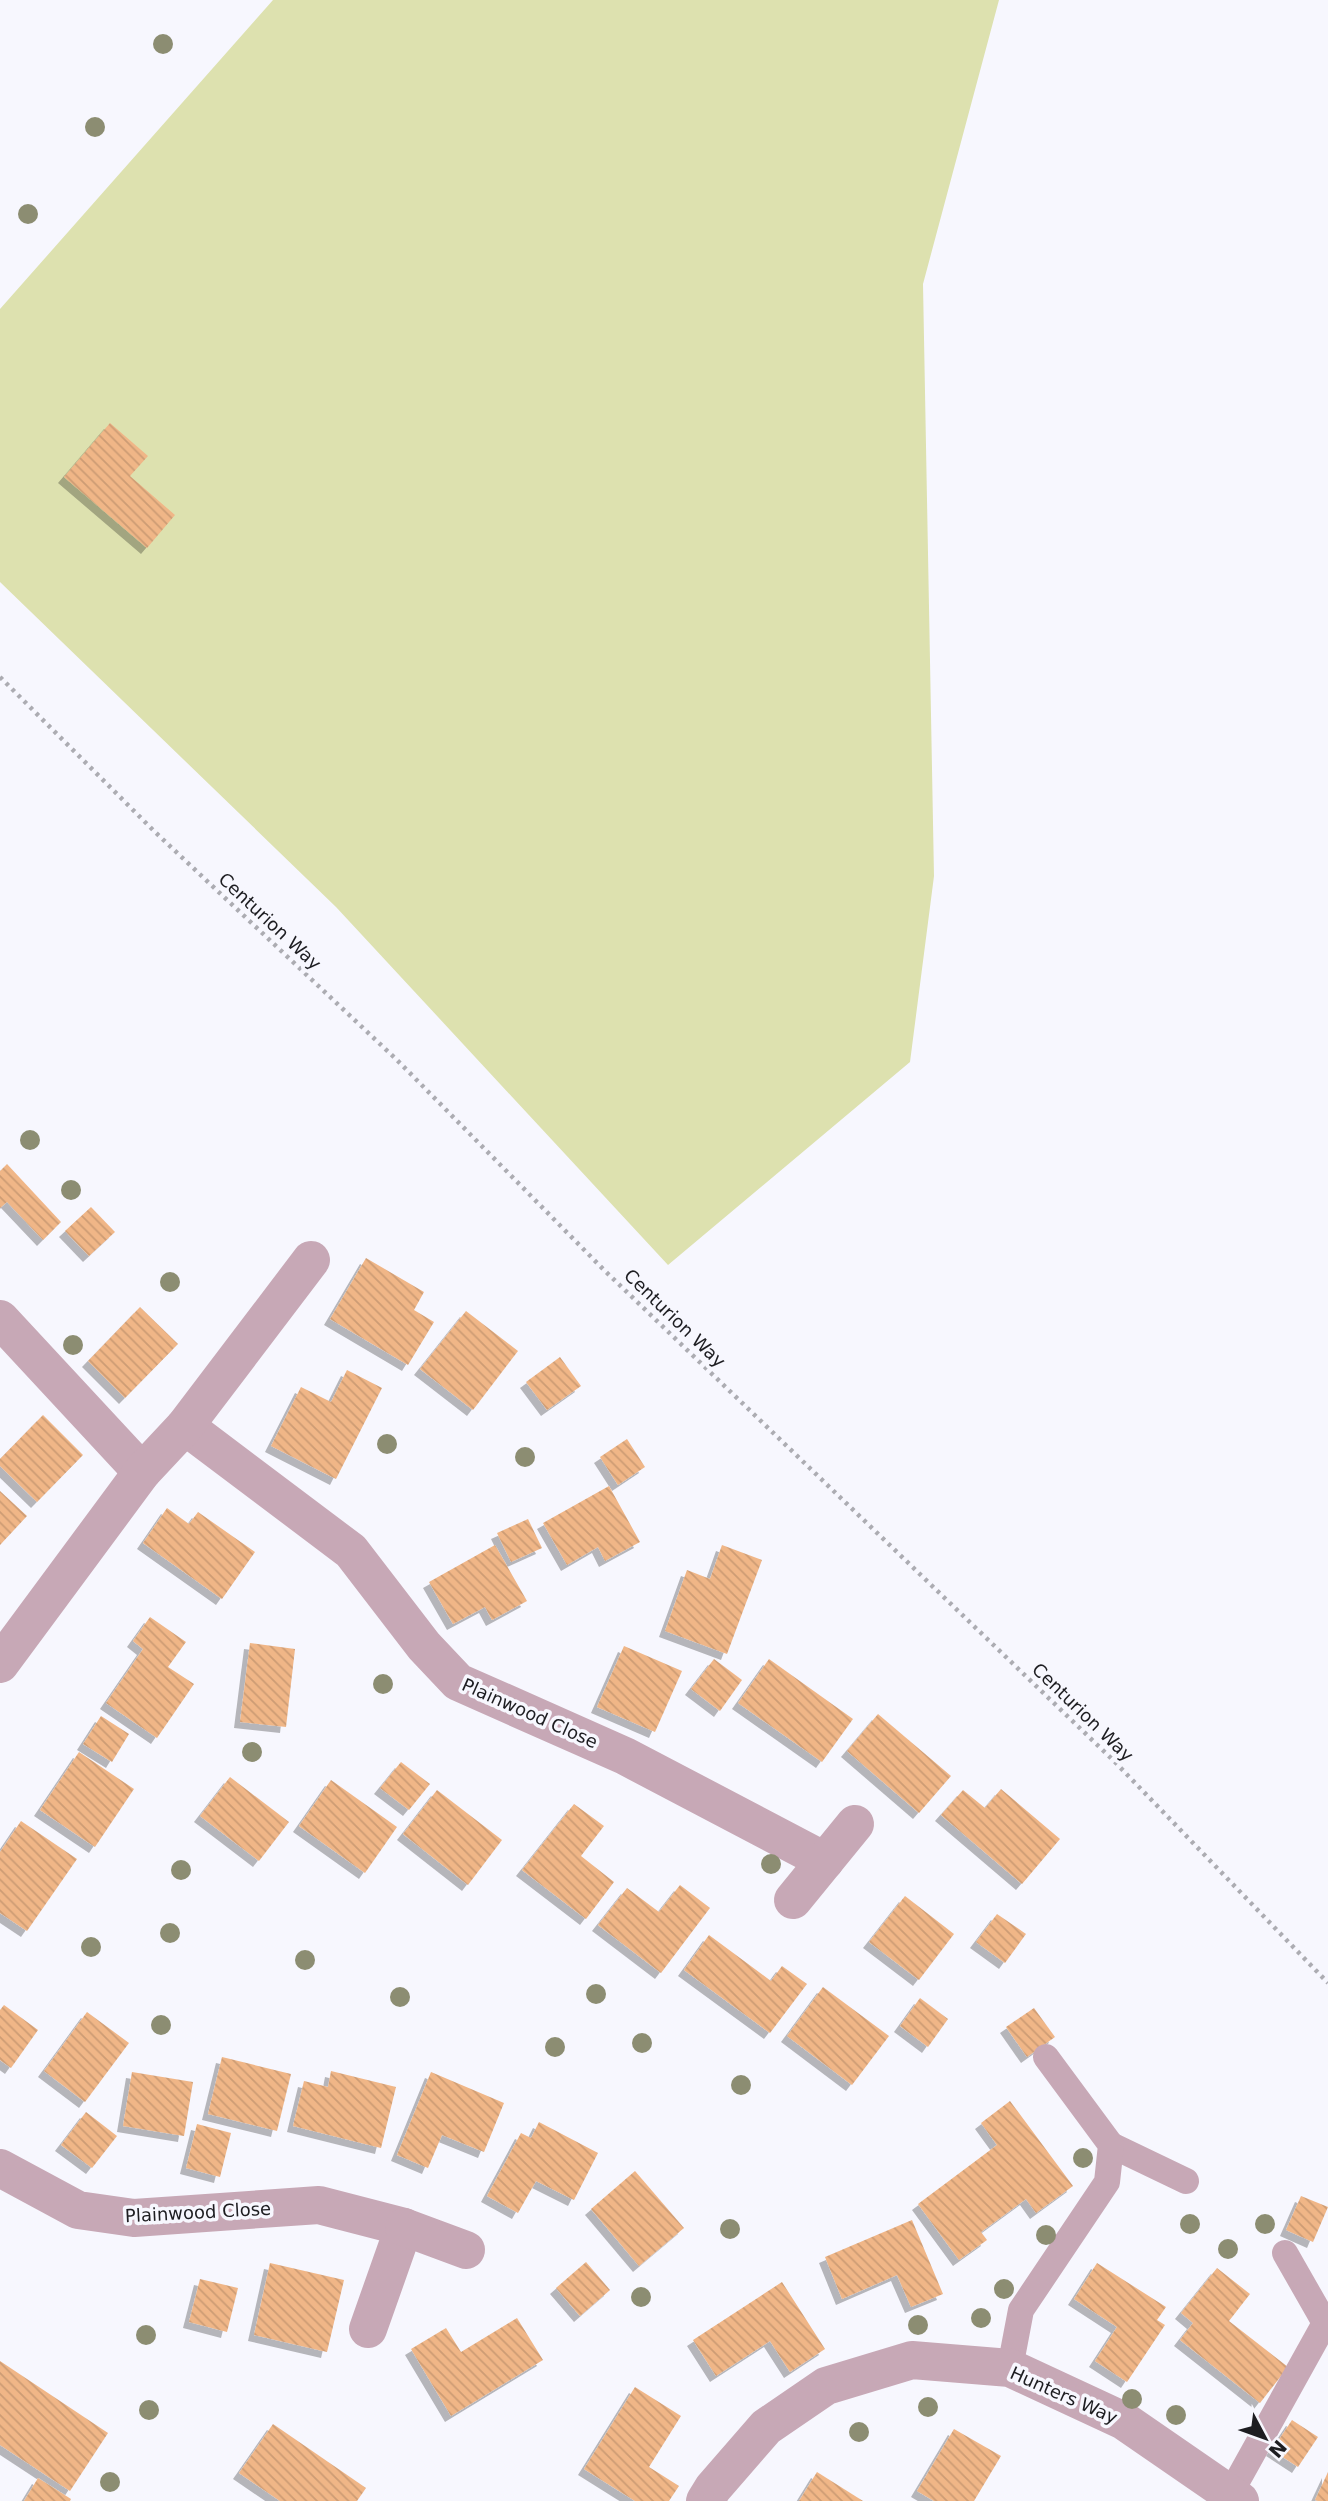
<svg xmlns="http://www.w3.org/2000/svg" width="1328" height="2501" viewBox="0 0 1328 2501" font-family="'DejaVu Sans',sans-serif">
  <defs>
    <pattern id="building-back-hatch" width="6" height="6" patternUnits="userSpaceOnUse" patternTransform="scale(1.75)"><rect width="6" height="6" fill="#f0b687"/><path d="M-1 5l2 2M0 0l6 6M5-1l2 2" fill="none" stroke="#cd9c74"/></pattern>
    <filter id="shadow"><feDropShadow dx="-6" dy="6" stdDeviation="0" flood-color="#0004"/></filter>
  </defs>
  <rect width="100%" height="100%" fill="#f7f7fe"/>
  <polygon fill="#dde1af" points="273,0 999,0 923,284 934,876 910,1062 668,1265 336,907 0,582 0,309"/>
  <g fill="url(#building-back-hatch)" filter="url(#shadow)">
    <polygon points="110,423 148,456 130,476 175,515 147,548 64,477"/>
    <polygon points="7,1164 61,1222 43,1240 7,1202 0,1208 0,1171"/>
    <polygon points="91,1207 115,1232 89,1256 65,1231"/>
    <polygon points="366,1258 424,1292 414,1310 434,1322 408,1365 330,1319"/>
    <polygon points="140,1307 178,1344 125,1398 88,1361"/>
    <polygon points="466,1311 518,1351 473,1410 420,1369"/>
    <polygon points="560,1357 581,1386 547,1410 526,1382"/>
    <polygon points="347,1370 382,1388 336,1479 271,1446 301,1387 331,1402"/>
    <polygon points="43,1415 83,1455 37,1502 0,1466 0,1459"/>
    <polygon points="627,1439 645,1467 618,1485 600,1457"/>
    <polygon points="609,1486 640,1542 605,1561 598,1547 567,1565 543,1523"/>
    <polygon points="0,1491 27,1516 0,1545"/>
    <polygon points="167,1508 189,1524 198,1512 255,1552 222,1599 143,1543"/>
    <polygon points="528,1519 542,1548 511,1562 497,1533"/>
    <polygon points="495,1545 527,1601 492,1620 485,1607 453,1624 429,1582"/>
    <polygon points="722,1545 762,1560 727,1654 665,1631 687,1570 710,1579"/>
    <polygon points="150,1617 186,1642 168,1667 194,1684 157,1738 106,1703 143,1649 133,1641"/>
    <polygon points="250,1643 295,1649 286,1727 240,1722"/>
    <polygon points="624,1646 682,1671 655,1732 597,1707"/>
    <polygon points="714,1659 742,1680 720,1711 691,1689"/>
    <polygon points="769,1659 853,1719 822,1762 738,1703"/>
    <polygon points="878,1714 951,1776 919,1813 847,1751"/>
    <polygon points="101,1716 129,1734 112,1762 83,1744"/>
    <polygon points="79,1752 134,1789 95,1847 40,1810"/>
    <polygon points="401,1762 430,1784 409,1810 380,1788"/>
    <polygon points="230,1777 289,1822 259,1861 200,1816"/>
    <polygon points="331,1780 397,1827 365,1873 299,1826"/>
    <polygon points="1001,1789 1060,1839 1022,1884 941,1815 963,1790 985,1808"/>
    <polygon points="437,1790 502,1840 468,1885 403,1834"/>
    <polygon points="574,1804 604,1826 581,1856 614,1882 586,1919 522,1870"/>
    <polygon points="21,1821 77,1859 27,1931 0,1913 0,1852"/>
    <polygon points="680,1885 710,1908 661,1973 598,1925 627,1888 659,1912"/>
    <polygon points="905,1896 954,1934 919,1980 869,1942"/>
    <polygon points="997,1914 1026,1934 1005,1963 976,1942"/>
    <polygon points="709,1935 771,1981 782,1966 807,1984 770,2033 684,1970"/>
    <polygon points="823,1987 889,2036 852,2085 787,2036"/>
    <polygon points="920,1998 948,2019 928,2047 900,2026"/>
    <polygon points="4,2005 38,2030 11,2068 0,2060 0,2010"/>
    <polygon points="1034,2008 1055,2037 1027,2057 1006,2027"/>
    <polygon points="87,2012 129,2043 85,2102 44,2071"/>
    <polygon points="222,2057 291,2074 277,2131 208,2114"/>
    <polygon points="331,2071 396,2087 381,2148 293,2126 304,2081 328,2087"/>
    <polygon points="132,2072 193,2082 184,2136 123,2126"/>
    <polygon points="431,2072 504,2103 484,2152 442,2135 428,2168 397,2155"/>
    <polygon points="1010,2101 1073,2186 1036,2213 1026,2199 981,2232 987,2240 959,2260 918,2204 997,2145 981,2123"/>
    <polygon points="86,2112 117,2136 92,2168 61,2145"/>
    <polygon points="539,2122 598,2153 574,2200 536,2181 518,2213 487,2196 521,2133 531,2138"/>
    <polygon points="197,2124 231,2133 220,2177 186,2168"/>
    <polygon points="635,2171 684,2228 639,2266 591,2209"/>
    <polygon points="1301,2196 1328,2207 1313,2242 1286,2230"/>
    <polygon points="912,2220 943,2294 911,2307 897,2275 842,2299 825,2257"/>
    <polygon points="586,2262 610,2290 580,2316 556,2288"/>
    <polygon points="270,2263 344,2280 327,2352 254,2335"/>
    <polygon points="1097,2263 1166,2307 1157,2320 1165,2325 1127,2382 1095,2361 1117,2327 1074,2299"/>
    <polygon points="1217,2268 1250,2294 1229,2321 1288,2367 1260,2403 1180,2340 1193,2323 1181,2313"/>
    <polygon points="200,2279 238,2288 227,2332 189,2322"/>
    <polygon points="782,2282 825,2349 790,2372 770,2341 716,2376 693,2340"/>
    <polygon points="517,2318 543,2360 451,2416 411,2349 446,2328 461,2352"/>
    <polygon points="0,2361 108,2433 70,2491 0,2445"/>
    <polygon points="635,2387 681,2416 649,2467 679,2486 669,2501 635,2501 584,2469"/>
    <polygon points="1292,2420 1318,2437 1298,2467 1272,2450"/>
    <polygon points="273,2424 366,2488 357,2501 280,2501 239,2473"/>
    <polygon points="954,2429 1001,2456 974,2501 934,2501 917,2491"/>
    <polygon points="817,2472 863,2501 799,2501"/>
    <polygon points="1328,2472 1328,2501 1318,2501 1315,2500"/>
    <polygon points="38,2478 71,2499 70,2501 24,2501"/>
  </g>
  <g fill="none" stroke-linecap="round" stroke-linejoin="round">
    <polyline stroke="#acacb2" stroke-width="4.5" stroke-dasharray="3.5 5" stroke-linecap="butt" points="0,677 155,832 397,1060 603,1269 1114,1761 1328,1983"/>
    <g stroke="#c7a8b6" stroke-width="26">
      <polyline points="1111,2145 1186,2181"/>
      <polyline points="1010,2368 1021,2310 1107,2182 1111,2145 1046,2057"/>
      <polyline points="1230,2494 1325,2323 1285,2253"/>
    </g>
    <g stroke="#c7a8b6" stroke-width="38">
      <polyline points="0,1319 142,1472"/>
      <polyline points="185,1426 351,1551 424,1646 458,1682 625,1756 825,1861"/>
      <polyline points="0,1664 142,1472 185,1426 311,1260"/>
      <polyline points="793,1900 855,1824"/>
      <polyline points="0,2168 78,2210 134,2218 319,2205 404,2227 368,2329"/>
      <polyline points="404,2227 466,2250"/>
      <polyline points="705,2501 713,2488 766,2427 826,2386 912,2360 1010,2368 1124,2421 1240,2501"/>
    </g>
  </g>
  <g fill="#8c8d72">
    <circle cx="163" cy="44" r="10"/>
    <circle cx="95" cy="127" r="10"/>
    <circle cx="28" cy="214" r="10"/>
    <circle cx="30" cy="1140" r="10"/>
    <circle cx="71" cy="1190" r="10"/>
    <circle cx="170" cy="1282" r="10"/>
    <circle cx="73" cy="1345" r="10"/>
    <circle cx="387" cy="1444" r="10"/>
    <circle cx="525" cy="1457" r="10"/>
    <circle cx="383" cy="1684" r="10"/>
    <circle cx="252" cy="1752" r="10"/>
    <circle cx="771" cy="1864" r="10"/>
    <circle cx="181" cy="1870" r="10"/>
    <circle cx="170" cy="1933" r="10"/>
    <circle cx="91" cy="1947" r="10"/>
    <circle cx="305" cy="1960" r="10"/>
    <circle cx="596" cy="1994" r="10"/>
    <circle cx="400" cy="1997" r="10"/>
    <circle cx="161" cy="2025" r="10"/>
    <circle cx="642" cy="2043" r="10"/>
    <circle cx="555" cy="2047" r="10"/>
    <circle cx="741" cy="2085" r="10"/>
    <circle cx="1083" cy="2158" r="10"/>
    <circle cx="1190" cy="2224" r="10"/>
    <circle cx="1265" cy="2224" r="10"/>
    <circle cx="730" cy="2229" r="10"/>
    <circle cx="1046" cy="2235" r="10"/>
    <circle cx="1228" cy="2249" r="10"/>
    <circle cx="1004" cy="2289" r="10"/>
    <circle cx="641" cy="2297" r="10"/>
    <circle cx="981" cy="2318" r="10"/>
    <circle cx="918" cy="2325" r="10"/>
    <circle cx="146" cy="2335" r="10"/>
    <circle cx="1132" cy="2399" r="10"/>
    <circle cx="928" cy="2407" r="10"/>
    <circle cx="149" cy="2410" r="10"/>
    <circle cx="1176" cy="2415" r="10"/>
    <circle cx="859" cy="2432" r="10"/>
    <circle cx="110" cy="2482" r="10"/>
  </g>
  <g text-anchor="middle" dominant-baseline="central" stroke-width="7" stroke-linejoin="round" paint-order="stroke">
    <g font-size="18" fill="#1d1d21" stroke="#f7f7fe">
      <text transform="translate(270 921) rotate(43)">Centurion Way</text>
      <text transform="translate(675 1318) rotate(44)">Centurion Way</text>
      <text transform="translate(1083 1712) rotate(44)">Centurion Way</text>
      <text transform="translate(530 1713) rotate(24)">Plainwood Close</text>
      <text transform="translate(198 2212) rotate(-3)">Plainwood Close</text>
      <text transform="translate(1064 2395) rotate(24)">Hunters Way</text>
    </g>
  </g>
  <g transform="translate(1265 2438) rotate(131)" stroke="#f7f7fe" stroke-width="5" paint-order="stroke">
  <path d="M0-5L12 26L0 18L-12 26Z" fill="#1d1d21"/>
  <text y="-10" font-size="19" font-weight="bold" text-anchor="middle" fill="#1d1d21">N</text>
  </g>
</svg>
